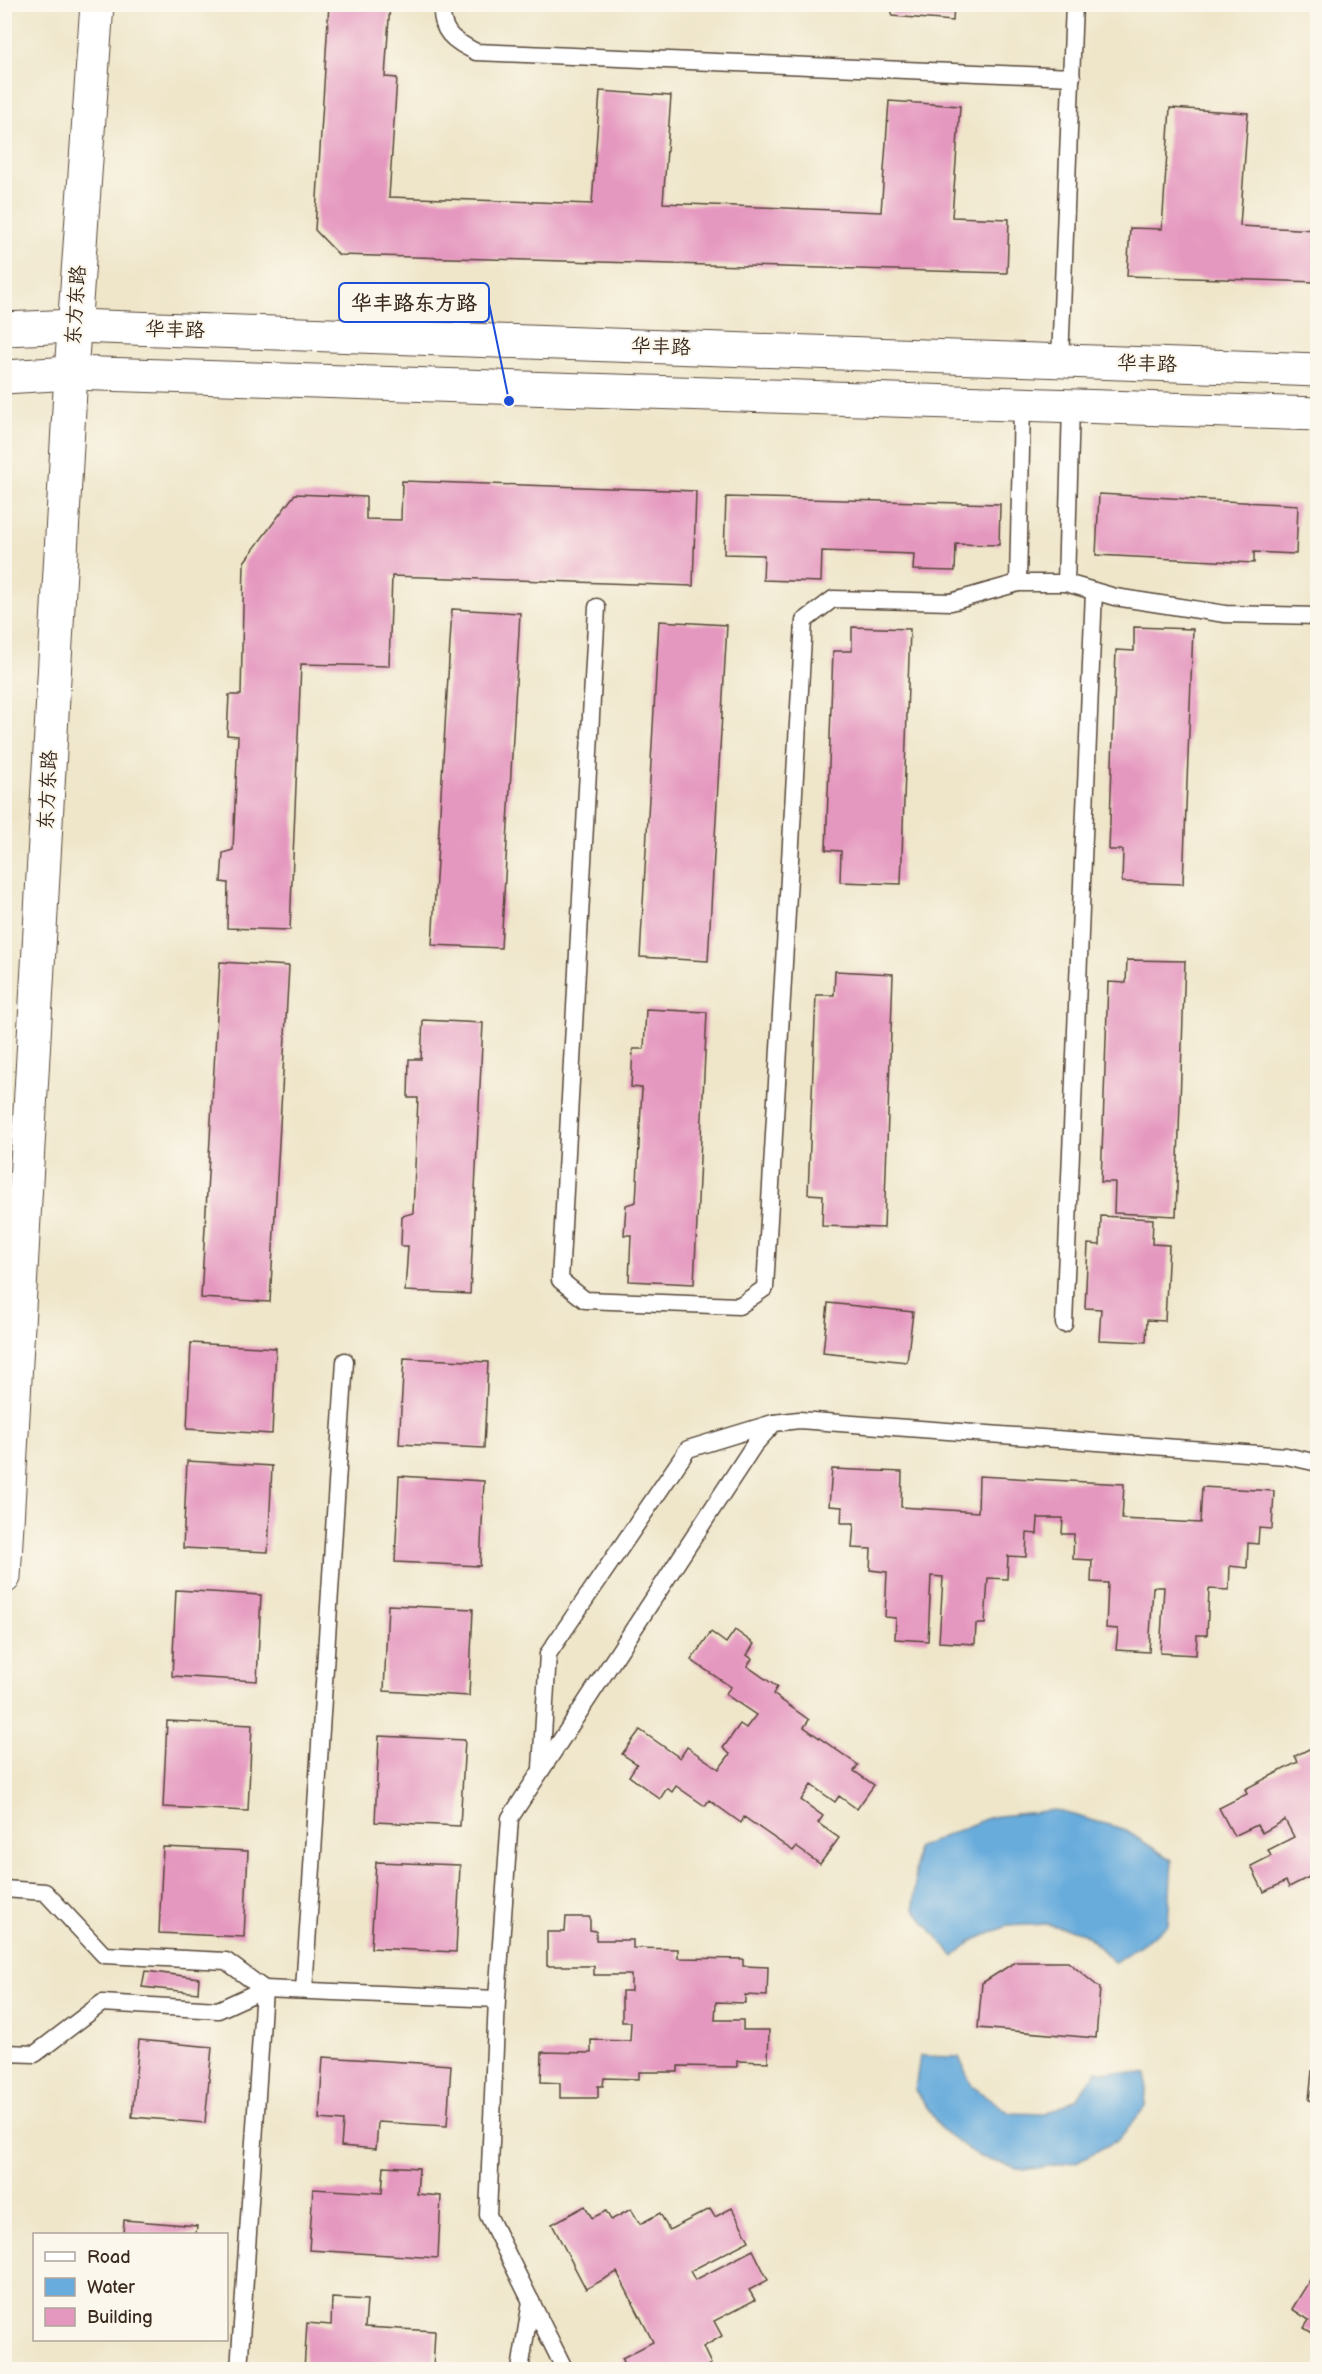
<svg xmlns="http://www.w3.org/2000/svg" width="1322" height="2374" viewBox="0 0 1322 2374" font-family="'Balsamiq Sans','LXGW WenKai TC',sans-serif">
  <rect width="100%" height="100%" fill="#fbf7ec"/>
  <filter id="ink" filterUnits="userSpaceOnUse"><feTurbulence type="fractalNoise" baseFrequency=".0167" numOctaves="2"/><feDisplacementMap in="SourceGraphic" scale="12" xChannelSelector="R" yChannelSelector="G"/><feConvolveMatrix kernelMatrix="1 2 1 2 8 2 1 2 1" color-interpolation-filters="sRGB"/></filter>
  <filter id="wash" filterUnits="userSpaceOnUse"><feTurbulence type="fractalNoise" baseFrequency=".008" numOctaves="4" result="noise"/><feDisplacementMap in="SourceGraphic" scale="24" xChannelSelector="R" yChannelSelector="G"/><feGaussianBlur stdDeviation="1.35" result="paint"/><feColorMatrix in="noise" values="0 0 0 0 0 0 0 0 0 0 0 0 0 0 0 0 0 1.4 0 .05"/><feComposite in="paint" operator="in"/></filter>
  <g filter="url(#wash)">
    <rect width="100%" height="100%" fill="#efe6ca"/>
    <g fill="#67acdc" stroke="#516b7d" stroke-width="1.5">
      <polygon points="1055,1810 1123,1829 1172,1860 1168,1925 1115,1963 1084,1933 1047,1924 1007,1926 972,1941 954,1957 914,1909 916,1848 990,1817"/>
      <polygon points="920,2056 959,2057 972,2086 1010,2113 1045,2114 1076,2099 1097,2071 1147,2074 1145,2107 1118,2140 1076,2162 1024,2170 978,2156 942,2130 915,2090"/>
    </g>
    <g id="blocks">
      <g fill="#e598bf">
        <polygon points="329,4 390,4 385,77 397,78 389,197 592,204 600,91 671,96 663,203 881,212 889,101 960,106 952,217 1009,219 1007,273 339,255 315,230"/>
        <polygon points="892,4 954,4 953,21 892,16"/>
        <polygon points="1170,108 1248,113 1240,226 1317,230 1317,282 1127,276 1130,228 1162,229"/>
        <polygon points="402,481 696,491 693,586 392,576 389,666 301,664 290,930 227,928 228,883 221,882 223,853 233,850 238,736 227,735 229,695 241,695 244,562 295,494 366,497 366,519 401,520"/>
        <polygon points="1099,494 1298,505 1296,554 1254,552 1254,563 1096,555"/>
        <polygon points="726,497 1000,504 999,545 956,544 955,571 913,570 914,554 822,551 821,582 763,580 764,555 724,554"/>
        <polygon points="452,609 520,613 501,948 432,945"/>
        <polygon points="659,621 727,625 708,961 640,957"/>
        <polygon points="852,627 910,629 901,884 840,882 841,851 826,850 833,651 852,651"/>
        <polygon points="1134,627 1193,629 1183,884 1122,882 1123,850 1109,850 1116,650 1134,651"/>
        <polygon points="1127,960 1185,961 1176,1216 1114,1213 1115,1182 1101,1182 1108,982 1126,983"/>
        <polygon points="220,962 289,966 270,1302 201,1298"/>
        <polygon points="835,971 893,974 884,1228 822,1226 823,1195 808,1194 816,995 834,995"/>
        <polygon points="646,1009 707,1012 694,1284 629,1281 631,1235 624,1235 626,1205 636,1202 642,1088 631,1087 633,1049 644,1049"/>
        <polygon points="423,1020 483,1023 470,1294 405,1291 408,1246 401,1246 402,1216 413,1213 418,1098 408,1098 409,1059 421,1059"/>
        <polygon points="1101,1216 1153,1219 1152,1244 1169,1245 1165,1321 1147,1320 1146,1342 1099,1340 1101,1309 1085,1308 1088,1244 1100,1245"/>
        <polygon points="828,1303 913,1312 907,1362 823,1353"/>
        <polygon points="191,1343 276,1348 272,1434 187,1429"/>
        <polygon points="404,1358 488,1362 484,1448 399,1444"/>
        <polygon points="187,1461 272,1466 268,1552 183,1548"/>
        <polygon points="832,1469 902,1472 901,1507 978,1512 979,1476 1124,1484 1122,1519 1200,1523 1202,1487 1274,1491 1272,1529 1259,1528 1258,1544 1248,1543 1247,1568 1230,1566 1229,1590 1209,1589 1207,1635 1197,1635 1196,1655 1160,1653 1164,1587 1153,1587 1149,1652 1116,1650 1118,1629 1106,1628 1108,1583 1091,1582 1092,1560 1073,1559 1074,1534 1062,1534 1063,1518 1038,1518 1037,1534 1027,1533 1026,1557 1008,1556 1007,1579 988,1578 985,1624 976,1624 975,1644 939,1642 943,1577 931,1576 928,1641 895,1639 896,1618 885,1617 887,1572 870,1570 871,1549 852,1548 854,1523 841,1523 842,1507 829,1506"/>
        <polygon points="399,1476 484,1481 480,1566 395,1562"/>
        <polygon points="176,1590 261,1595 257,1681 172,1676"/>
        <polygon points="388,1605 473,1609 469,1696 384,1691"/>
        <polygon points="735,1630 754,1644 747,1655 752,1659 747,1666 777,1687 773,1694 809,1720 804,1727 858,1765 854,1771 874,1785 857,1809 839,1796 835,1802 811,1785 801,1800 823,1816 818,1823 839,1838 820,1864 796,1847 793,1851 744,1817 741,1823 709,1800 705,1806 676,1786 672,1792 667,1788 660,1799 629,1776 637,1764 622,1754 640,1730 680,1758 687,1747 719,1769 730,1754 723,1748 740,1724 746,1728 756,1715 725,1694 731,1687 691,1660 711,1632 726,1643"/>
        <polygon points="167,1721 252,1725 248,1811 163,1807"/>
        <polygon points="379,1736 465,1740 460,1826 375,1822"/>
        <polygon points="1317,1745 1317,1873 1289,1887 1286,1881 1264,1892 1251,1866 1271,1856 1268,1850 1294,1837 1285,1820 1262,1833 1257,1825 1234,1836 1219,1808 1247,1794 1245,1789 1298,1762 1295,1756"/>
        <polygon points="163,1847 248,1851 244,1937 159,1933"/>
        <polygon points="376,1862 460,1865 456,1952 371,1948"/>
        <polygon points="566,1917 590,1917 590,1930 596,1931 596,1940 633,1940 633,1948 678,1949 678,1958 743,1959 743,1966 768,1967 767,1996 745,1995 745,2003 716,2002 715,2020 743,2020 743,2030 769,2030 768,2062 737,2061 737,2067 678,2066 678,2072 639,2072 639,2079 604,2078 603,2086 598,2086 598,2098 560,2098 560,2083 541,2082 542,2052 591,2053 591,2040 630,2041 631,2022 622,2022 622,1991 631,1991 631,1975 594,1975 594,1966 547,1966 547,1932 565,1932"/>
        <polygon points="1015,1962 1068,1962 1100,1988 1096,2038 978,2028 982,1983"/>
        <polygon points="145,1971 199,1978 198,1993 142,1987"/>
        <polygon points="139,2040 212,2047 205,2123 132,2117"/>
        <polygon points="323,2057 451,2065 447,2126 378,2122 376,2149 341,2146 343,2121 319,2119"/>
        <polygon points="1312,2071 1317,2072 1317,2102 1309,2100"/>
        <polygon points="384,2166 419,2168 417,2194 441,2196 438,2258 309,2250 313,2189 382,2193"/>
        <polygon points="585,2206 592,2218 606,2211 611,2220 631,2209 640,2224 660,2213 669,2230 710,2209 715,2217 732,2208 749,2241 690,2271 695,2280 753,2250 768,2280 749,2290 755,2300 714,2321 722,2336 703,2347 711,2364 700,2370 628,2370 622,2358 653,2342 617,2272 586,2289 552,2224"/>
        <polygon points="124,2220 197,2226 196,2234 123,2234"/>
        <polygon points="1311,2278 1317,2282 1317,2336 1304,2328 1309,2320 1292,2309"/>
        <polygon points="332,2298 367,2300 365,2327 435,2331 433,2370 304,2370 307,2323 331,2325"/>
      </g>
    </g>
  </g>
  <g filter="url(#ink)">
    <use href="#blocks" fill-opacity="0" stroke="#564638" stroke-width="1.5"/>
    <g fill="none" stroke-linecap="round" stroke-linejoin="round">
      <g stroke="#564638" stroke-width="19">
        <g id="lane">
          <path d="M 442,4 C 440,33 453,40 476,52 L 1072,77"/>
          <polyline points="1060,361 1074,4"/>
          <polyline points="1018,583 1022,405"/>
          <polyline points="1066,583 1071,406"/>
          <polyline points="597,607 560,1280 585,1300 739,1306 765,1288 804,621 833,599 951,602 1018,583 1066,583 1115,597 1225,614 1318,616"/>
          <polyline points="1064,1324 1094,591"/>
          <polyline points="541,1768 548,1654 688,1449 773,1423"/>
          <polyline points="4,1889 45,1892 104,1955 226,1961 264,1989"/>
          <polyline points="304,1990 345,1361"/>
          <polyline points="4,2053 35,2054 102,2003 218,2010 264,1989 497,1999"/>
          <polyline points="239,2370 264,1989"/>
          <polyline points="520,2370 531,2301"/>
          <polyline points="565,2370 488,2215 497,1999 510,1818 754,1445 774,1423 799,1420 1286,1456 1318,1463"/>
        </g>
      </g>
      <g stroke="#564638" stroke-width="35">
        <g id="secondary">
          <polyline points="4,329 75,326 1318,370"/>
          <polyline points="4,377 71,373 1318,414"/>
        </g>
      </g>
      <g stroke="#564638" stroke-width="35">
        <polyline id="primary" points="4,1577 71,373 97,4"/>
      </g>
      <use href="#lane" stroke="#fff" stroke-width="16"/>
      <use href="#secondary" stroke="#fff" stroke-width="33"/>
      <use href="#primary" stroke="#fff" stroke-width="33"/>
    </g>
  </g>
  <g text-anchor="middle" dominant-baseline="central" stroke-width="4.5" stroke-linejoin="round" paint-order="stroke">
    <g font-size="20" fill="#3b2a1e" stroke="#fbf7ec">
      <text transform="translate(76 305) rotate(-86)">东方东路</text>
      <text transform="translate(175 330) rotate(2)">华丰路</text>
      <text transform="translate(661 347) rotate(2)">华丰路</text>
      <text transform="translate(1147 364) rotate(2)">华丰路</text>
      <text transform="translate(48 790) rotate(-87)">东方东路</text>
    </g>
  </g>
  <path fill="none" stroke="#1d4ed8" stroke-width="2" d="M509 401L489 303"/>
  <circle fill="#1d4ed8" stroke="#fbf7ec" stroke-width="2" cx="509" cy="401" r="6"/>
  <rect fill="#fbf7ec" stroke="#1d4ed8" stroke-width="2" x="339" y="283" width="150" height="39" rx="6"/>
  <g font-size="21" text-anchor="middle" font-weight="bold" fill="#3b2a1e">
    <text x="414" y="310">华丰路东方路</text>
  </g>
  <rect width="1322" height="2374" fill="none" stroke="#fbf7ec" stroke-width="24"/>
  <rect x="33" y="2233" width="195" height="108" fill="#fbf7ec" stroke="#aea59a" stroke-width="1.5"/>
  <rect x="45" y="2252" width="30" height="9" fill="#ffffff" stroke="#aea59a" stroke-width="1.5"/>
  <text x="87" y="2263" font-size="18" fill="#3b2a1e">Road</text>
  <rect x="45" y="2278" width="30" height="18" fill="#67acdc" stroke="#aea59a" stroke-width="1.5"/>
  <text x="87" y="2293" font-size="18" fill="#3b2a1e">Water</text>
  <rect x="45" y="2308" width="30" height="18" fill="#e598bf" stroke="#aea59a" stroke-width="1.5"/>
  <text x="87" y="2323" font-size="18" fill="#3b2a1e">Building</text>
</svg>
